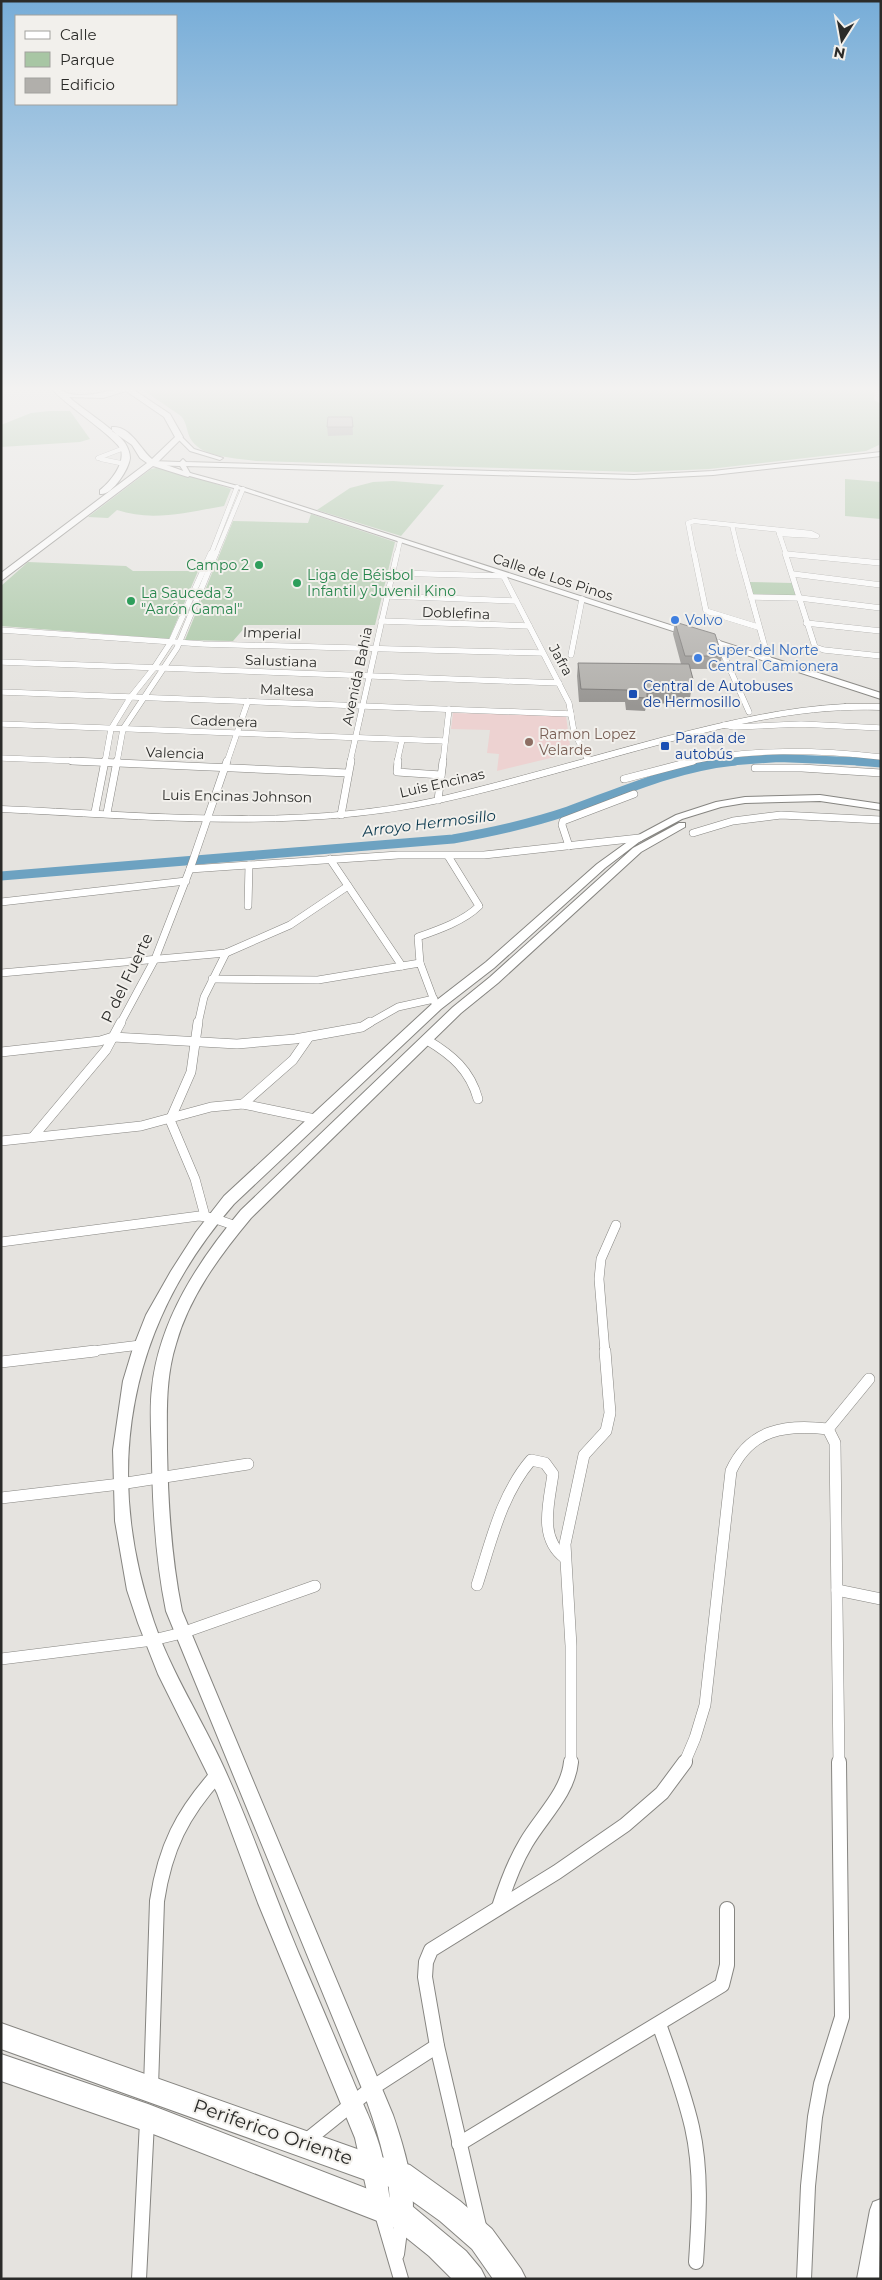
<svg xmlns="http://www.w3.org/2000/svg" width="882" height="2280" viewBox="0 0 882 2280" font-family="Montserrat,sans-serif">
  <rect width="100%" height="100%" fill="#e5e3df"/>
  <polygon fill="#edd2d1" points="453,713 566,716 571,753 497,771 499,754 487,753 490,730 451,729"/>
  <g fill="#a8c6a4">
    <path d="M 140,388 L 875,388 L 874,400 L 881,404 L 879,445 L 866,451 L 709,469 L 637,472 L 256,461 C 237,458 204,458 192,441 C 186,433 188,424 181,416 Z"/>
    <polygon points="50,411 70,411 90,439 80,442 1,447 1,425 31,413"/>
    <path d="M 156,468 L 168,468 L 231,489 L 224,506 C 189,512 152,522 117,510 L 108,518 L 88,517 L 151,469 Z"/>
    <polygon points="845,479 881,482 881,519 845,516"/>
    <polygon points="393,481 444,485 401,536 317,510 350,488 373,482"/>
    <polygon points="311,514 395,542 375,625 247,625 233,641 185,640 233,521 308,523"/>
    <polygon points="28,562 126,566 133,571 198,571 169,639 1,626 1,586"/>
    <polygon points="748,582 792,583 797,597 751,596"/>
  </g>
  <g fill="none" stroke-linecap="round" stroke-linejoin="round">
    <polyline stroke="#6da2c1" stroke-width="8" points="724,762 779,758 873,762"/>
    <g stroke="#6da2c1" stroke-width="9">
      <polyline points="857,761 881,763"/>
      <path d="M 1,876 L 453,839 C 492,832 530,824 568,811 C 623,791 676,767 735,761"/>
    </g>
    <g stroke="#868581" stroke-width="5">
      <g id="street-far5">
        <polyline points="98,458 124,448"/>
        <polyline points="101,459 125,464"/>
        <polyline points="732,525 739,554"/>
        <polyline points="778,530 786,554"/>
        <polyline points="211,554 237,487"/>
        <polyline points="216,554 243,489"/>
        <polyline points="397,554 400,541"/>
        <polyline points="694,554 688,523 694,521 811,533 817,536 779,534"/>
      </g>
    </g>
    <g stroke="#868581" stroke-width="6">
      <g id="street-far4">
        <polyline points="694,553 706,611 758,627"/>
        <polyline points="739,553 768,658"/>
        <polyline points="785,553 815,647 824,650 881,656"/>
        <polyline points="786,554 881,563"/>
        <polyline points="393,573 502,576"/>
        <polyline points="793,574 881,585"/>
        <polyline points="503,575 569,703 574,732 588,760"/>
        <polyline points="388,596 516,601"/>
        <polyline points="751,597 800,598 881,608"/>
        <polyline points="381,621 529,626"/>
        <polyline points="806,623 881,631"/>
        <polyline points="1,630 203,644 542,653"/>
        <polyline points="718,642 749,712"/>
        <polyline points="571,655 582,599"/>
        <polyline points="1,662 559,683"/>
        <polyline points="1,692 571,714"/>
        <polyline points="1,724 445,741"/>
        <polyline points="724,725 734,727 801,724 881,728"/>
        <polyline points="1,758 101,762"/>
        <polyline points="105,762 111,729 130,698 154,668 171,642 211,553"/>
        <polyline points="117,762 123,729 177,648 216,553"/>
        <polyline points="227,762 248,701"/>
        <polyline points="350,762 397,553"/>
        <polyline points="397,762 402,740"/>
        <polyline points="443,762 449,709"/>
        <path d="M 687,762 C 752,748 816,750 881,757"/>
      </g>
    </g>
    <g stroke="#868581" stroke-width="8">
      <g id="street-far3">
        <polyline points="72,761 348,773"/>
        <polyline points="398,761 397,772 441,775"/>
        <polyline points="755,768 802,768 881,773"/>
        <polyline points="624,779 693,761"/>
        <polyline points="438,800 443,761"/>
        <polyline points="95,812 105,761"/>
        <polyline points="107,813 117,761"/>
        <polyline points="341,815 351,761"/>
        <polyline points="693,833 733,821 781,815 881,820"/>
        <polyline points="569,846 562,825 563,821 634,794"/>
        <polyline points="330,859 402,966"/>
        <polyline points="190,869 398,855 484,855 639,838"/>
        <polyline points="1,902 186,881"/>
        <polyline points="248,906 249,865"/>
        <path d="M 420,963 L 418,937 C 438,930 464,921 479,906 L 448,856"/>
        <polyline points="1,973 226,953 290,925 348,886"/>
        <polyline points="212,979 318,980 420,963 435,1003"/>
        <polyline points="120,1024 155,959 190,869 227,761"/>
        <polyline points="198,1024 204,997 226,953"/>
        <polyline points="368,1024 398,1007 434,999"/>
      </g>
    </g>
    <g stroke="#868581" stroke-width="10">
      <g id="street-far2">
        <polyline points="198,1022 191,1072 170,1120 195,1179 205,1216"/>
        <path d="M 427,1040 C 452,1055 470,1070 478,1099"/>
        <polyline points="1,1052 100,1041 113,1037 237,1044 295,1039 362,1027 370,1022"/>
        <polyline points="243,1104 293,1060 309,1037"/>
        <polyline points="33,1137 106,1050 121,1022"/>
        <polyline points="1,1141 141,1126 211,1107 243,1104 315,1119"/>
        <polyline points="1,1242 199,1216 213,1218 236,1226"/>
        <polyline points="84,1352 140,1345"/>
        <polyline points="605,1352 599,1279 601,1259 616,1225"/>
      </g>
    </g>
    <g stroke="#868581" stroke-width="12">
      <g id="street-far1">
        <polyline points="1,1362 95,1351"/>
        <polyline points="828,1429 869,1379"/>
        <polyline points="1,1498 120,1484 248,1464"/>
        <path d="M 477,1585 C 491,1542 501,1495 531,1460 L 545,1463 L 553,1474 C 549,1503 538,1538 565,1558"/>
        <polyline points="837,1590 881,1599"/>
        <polyline points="1,1659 153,1640 182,1633 315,1586"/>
        <polyline points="571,1764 571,1646 565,1544 584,1455 606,1431 610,1413 605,1351"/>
        <path d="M 684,1764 L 695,1738 L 705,1705 L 731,1471 C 750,1429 786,1424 828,1429 L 835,1443 L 839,1764"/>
      </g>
    </g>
    <g stroke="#868581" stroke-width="16">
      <g id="street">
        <path d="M 499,1907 C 506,1885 514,1863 526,1843 C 541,1817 568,1793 571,1762"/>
        <path d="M 659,2024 C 671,2058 684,2092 692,2127 C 702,2171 699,2217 696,2262"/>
        <path d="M 151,2087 L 157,1901 C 165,1848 182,1814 218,1774"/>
        <polyline points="306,2141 372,2088 437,2046"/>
        <polyline points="459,2144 722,1985 727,1965 727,1909"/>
        <polyline points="382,2214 401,2279"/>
        <polyline points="479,2226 437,2046 425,1977 426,1962 431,1950 557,1872 625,1825 662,1793 685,1762"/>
        <polyline points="397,2254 401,2223"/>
        <polyline points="139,2279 147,2122"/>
        <polyline points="804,2279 808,2186 815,2117 821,2084 842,2017 839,1762"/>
      </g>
    </g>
    <g stroke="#868581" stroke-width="2">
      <g id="secondary">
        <polygon points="177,436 181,436 194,449 223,458 220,460 190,451 177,438"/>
        <polygon points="881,452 881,456 713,475 634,479 186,466 190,473 245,488 881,693 881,699 241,490 186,475 180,466 151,465 148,463 151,461 180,462 183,459 186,462 634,475 713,471"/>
        <path d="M 820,795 L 881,804 L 881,810 L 820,801 L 745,803 L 721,807 L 682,819 L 639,842 L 605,868 L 494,968 L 441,1009 L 234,1204 C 128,1326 102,1470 154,1622 C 172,1674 202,1719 224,1768 C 252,1829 273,1892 299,1954 C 317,1995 334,2036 352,2078 C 360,2098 370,2117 377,2138 C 384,2158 387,2180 390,2201 C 388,2163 376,2126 363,2091 L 166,1611 C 156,1562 153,1513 152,1464 C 152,1439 149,1412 152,1388 C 159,1320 199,1260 241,1210 L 453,1007 L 490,977 L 633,848 L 679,823 L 685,823 L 685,827 L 641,852 L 498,983 L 461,1013 L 251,1218 C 220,1255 189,1297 176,1344 C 165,1379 167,1413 167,1449 C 168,1504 171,1557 182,1611 L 393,2115 C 402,2141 420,2198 410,2224 L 402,2227 L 394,2224 L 391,2207 L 388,2214 L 380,2217 L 372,2214 L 355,2138 L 258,1903 L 217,1793 L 158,1674 L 138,1623 L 127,1590 L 115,1521 L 113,1450 L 123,1381 L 133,1348 L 146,1315 L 171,1271 L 196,1232 L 224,1196 L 433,1003 L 486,962 L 597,864 L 633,838 L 676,815 L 716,802 L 745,797 Z"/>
        <polygon points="881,2199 879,2279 857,2279 870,2210 873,2202"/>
      </g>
    </g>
    <g stroke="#868581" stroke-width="1">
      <path id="primary" d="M 845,704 L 881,704 L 881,710 C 808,707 739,723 669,742 C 593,762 516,786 439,803 C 295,834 147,819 1,812 L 1,806 C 146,812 296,829 439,797 C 514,779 589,757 664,737 C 724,722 783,707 845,704 Z"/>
    </g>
    <g stroke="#868581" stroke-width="2">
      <g id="highway">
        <path d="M 51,388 L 59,388 C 74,404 113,388 131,388 L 170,414 L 183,437 L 158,462 L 192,474 L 188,477 L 153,466 L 1,581 L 1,573 L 147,463 L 140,458 L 132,445 L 112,431 L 112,427 C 130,425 141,450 152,459 L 175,437 L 164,417 L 126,391 L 103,398 L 69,397 C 83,410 116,430 125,443 C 128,448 130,453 130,458 C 129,469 112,496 100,494 L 100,490 C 110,482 125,464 121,450 C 117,438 64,404 51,388 Z"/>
        <polygon points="1,2023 374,2155 410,2165 460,2201 492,2229 521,2269 526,2279 493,2279 472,2249 440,2221 394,2188 374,2183 1,2049"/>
        <polygon points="1,2054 148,2104 412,2206 466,2251 481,2269 486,2279 452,2279 429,2256 393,2227 148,2132 1,2081"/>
      </g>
    </g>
    <use href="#street-far5" stroke="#fff" stroke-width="4.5"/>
    <use href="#street-far4" stroke="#fff" stroke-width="5.5"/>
    <use href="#street-far3" stroke="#fff" stroke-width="7"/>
    <use href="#street-far2" stroke="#fff" stroke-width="9"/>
    <use href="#street-far1" stroke="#fff" stroke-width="11"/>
    <use href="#street" stroke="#fff" stroke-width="14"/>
    <use href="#secondary" fill="#fff" fill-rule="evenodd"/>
    <use href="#primary" fill="#fff" fill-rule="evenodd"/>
    <use href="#highway" fill="#fff" fill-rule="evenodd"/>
  </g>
  <g fill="#989693">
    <polygon points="352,417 353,435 328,436 327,427"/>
    <polygon points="675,622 722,656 720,669 690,669 693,679 689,704 647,703 645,711 626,710 625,702 579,702 577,676 578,663 681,664 673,634"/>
  </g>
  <polygon fill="#7c7a78" points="690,679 693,679 691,691"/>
  <g fill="#b1afab" stroke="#7c7a78">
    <polygon points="328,417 352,417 353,427 327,427"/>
    <polygon points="675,622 715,634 722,656 685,656"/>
    <polygon points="578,663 689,664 693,679 690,679 691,691 647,690 647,698 628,697 627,690 581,689"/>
  </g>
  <linearGradient id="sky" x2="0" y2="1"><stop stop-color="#77add8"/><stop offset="0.55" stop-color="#f3f2f1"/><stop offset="1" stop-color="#f3f2f1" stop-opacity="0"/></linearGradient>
  <rect width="882" height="707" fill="url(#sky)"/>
  <g fill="#2e9e5b" stroke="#f2f0ec" stroke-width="2">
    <circle cx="259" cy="565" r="5"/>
    <circle cx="297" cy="583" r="5"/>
    <circle cx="131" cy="601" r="5"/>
  </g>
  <g fill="#3f7fe0" stroke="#f2f0ec" stroke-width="2">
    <circle cx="675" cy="620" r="5"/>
    <circle cx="698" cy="658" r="5"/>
  </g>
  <g fill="#1a4fb4" stroke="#f2f0ec" stroke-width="2">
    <rect x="628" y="689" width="10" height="10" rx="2.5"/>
    <rect x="660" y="741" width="10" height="10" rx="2.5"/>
  </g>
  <circle fill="#8d6e63" stroke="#f2f0ec" stroke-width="2" cx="529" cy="742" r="5"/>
  <g text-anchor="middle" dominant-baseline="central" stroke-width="4" stroke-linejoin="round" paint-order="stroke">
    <g font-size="14" fill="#27864d" stroke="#f2f0ec" text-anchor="start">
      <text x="249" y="565" text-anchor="end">Campo 2</text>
      <text x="307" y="575">Liga de Béisbol<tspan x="307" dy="16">Infantil y Juvenil Kino</tspan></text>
      <text x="141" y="593">La Sauceda 3<tspan x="141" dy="16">"Aarón Gamal"</tspan></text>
    </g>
    <g font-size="14" fill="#2b2b29" stroke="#f2f0ec">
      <text transform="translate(553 577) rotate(18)">Calle de Los Pinos</text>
      <text transform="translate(456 613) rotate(2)">Doblefina</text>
      <text transform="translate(272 633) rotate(2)">Imperial</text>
      <text transform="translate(561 660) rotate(61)">Jafra</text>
      <text transform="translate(281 661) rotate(2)">Salustiana</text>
      <text transform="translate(357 676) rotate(-78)">Avenida Bahia</text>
      <text transform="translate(287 690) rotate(2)">Maltesa</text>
      <text transform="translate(224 721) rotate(2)">Cadenera</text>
      <text transform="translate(175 753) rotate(2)">Valencia</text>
      <text transform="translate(442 783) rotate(-13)">Luis Encinas</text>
      <text transform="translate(237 796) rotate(1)">Luis Encinas Johnson</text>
    </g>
    <g font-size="14" fill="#366cbe" stroke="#f2f0ec" text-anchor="start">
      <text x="685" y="620">Volvo</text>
      <text x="708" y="650">Super del Norte<tspan x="708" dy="16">Central Camionera</tspan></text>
    </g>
    <g font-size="14" fill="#164399" stroke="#f2f0ec" text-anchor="start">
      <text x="643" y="686">Central de Autobuses<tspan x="643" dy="16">de Hermosillo</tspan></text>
      <text x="675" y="738">Parada de<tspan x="675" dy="16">autobús</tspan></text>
    </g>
    <g font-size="14" fill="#785e54" stroke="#f2f0ec" text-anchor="start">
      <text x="539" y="734">Ramon Lopez<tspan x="539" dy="16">Velarde</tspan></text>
    </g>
    <g font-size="15" font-style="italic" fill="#08374d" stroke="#f2f0ec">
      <text transform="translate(429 823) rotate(-7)">Arroyo Hermosillo</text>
    </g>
    <g font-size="16" fill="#2b2b29" stroke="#f2f0ec">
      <text transform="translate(127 978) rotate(-64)">P del Fuerte</text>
    </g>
    <g font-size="19" fill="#2b2b29" stroke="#f2f0ec">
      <text transform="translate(273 2132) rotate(19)">Periferico Oriente</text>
    </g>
  </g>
  <rect width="882" height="2280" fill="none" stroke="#2b2b29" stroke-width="5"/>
  <rect x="15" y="15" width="162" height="90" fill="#f2f0ec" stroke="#a2a19e"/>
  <rect x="25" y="31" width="25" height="8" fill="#ffffff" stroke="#a2a19e"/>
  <text x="60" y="40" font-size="15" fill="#2b2b29">Calle</text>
  <rect x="25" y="52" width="25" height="15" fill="#a8c6a4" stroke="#a2a19e"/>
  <text x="60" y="65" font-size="15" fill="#2b2b29">Parque</text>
  <rect x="25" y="78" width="25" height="15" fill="#b1afab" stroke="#a2a19e"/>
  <text x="60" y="90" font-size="15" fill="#2b2b29">Edificio</text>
  <g transform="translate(842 40) rotate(191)" stroke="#f2f0ec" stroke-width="4" paint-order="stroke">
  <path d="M0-4L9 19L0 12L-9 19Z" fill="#2b2b29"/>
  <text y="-8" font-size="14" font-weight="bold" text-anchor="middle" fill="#2b2b29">N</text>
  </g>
</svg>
